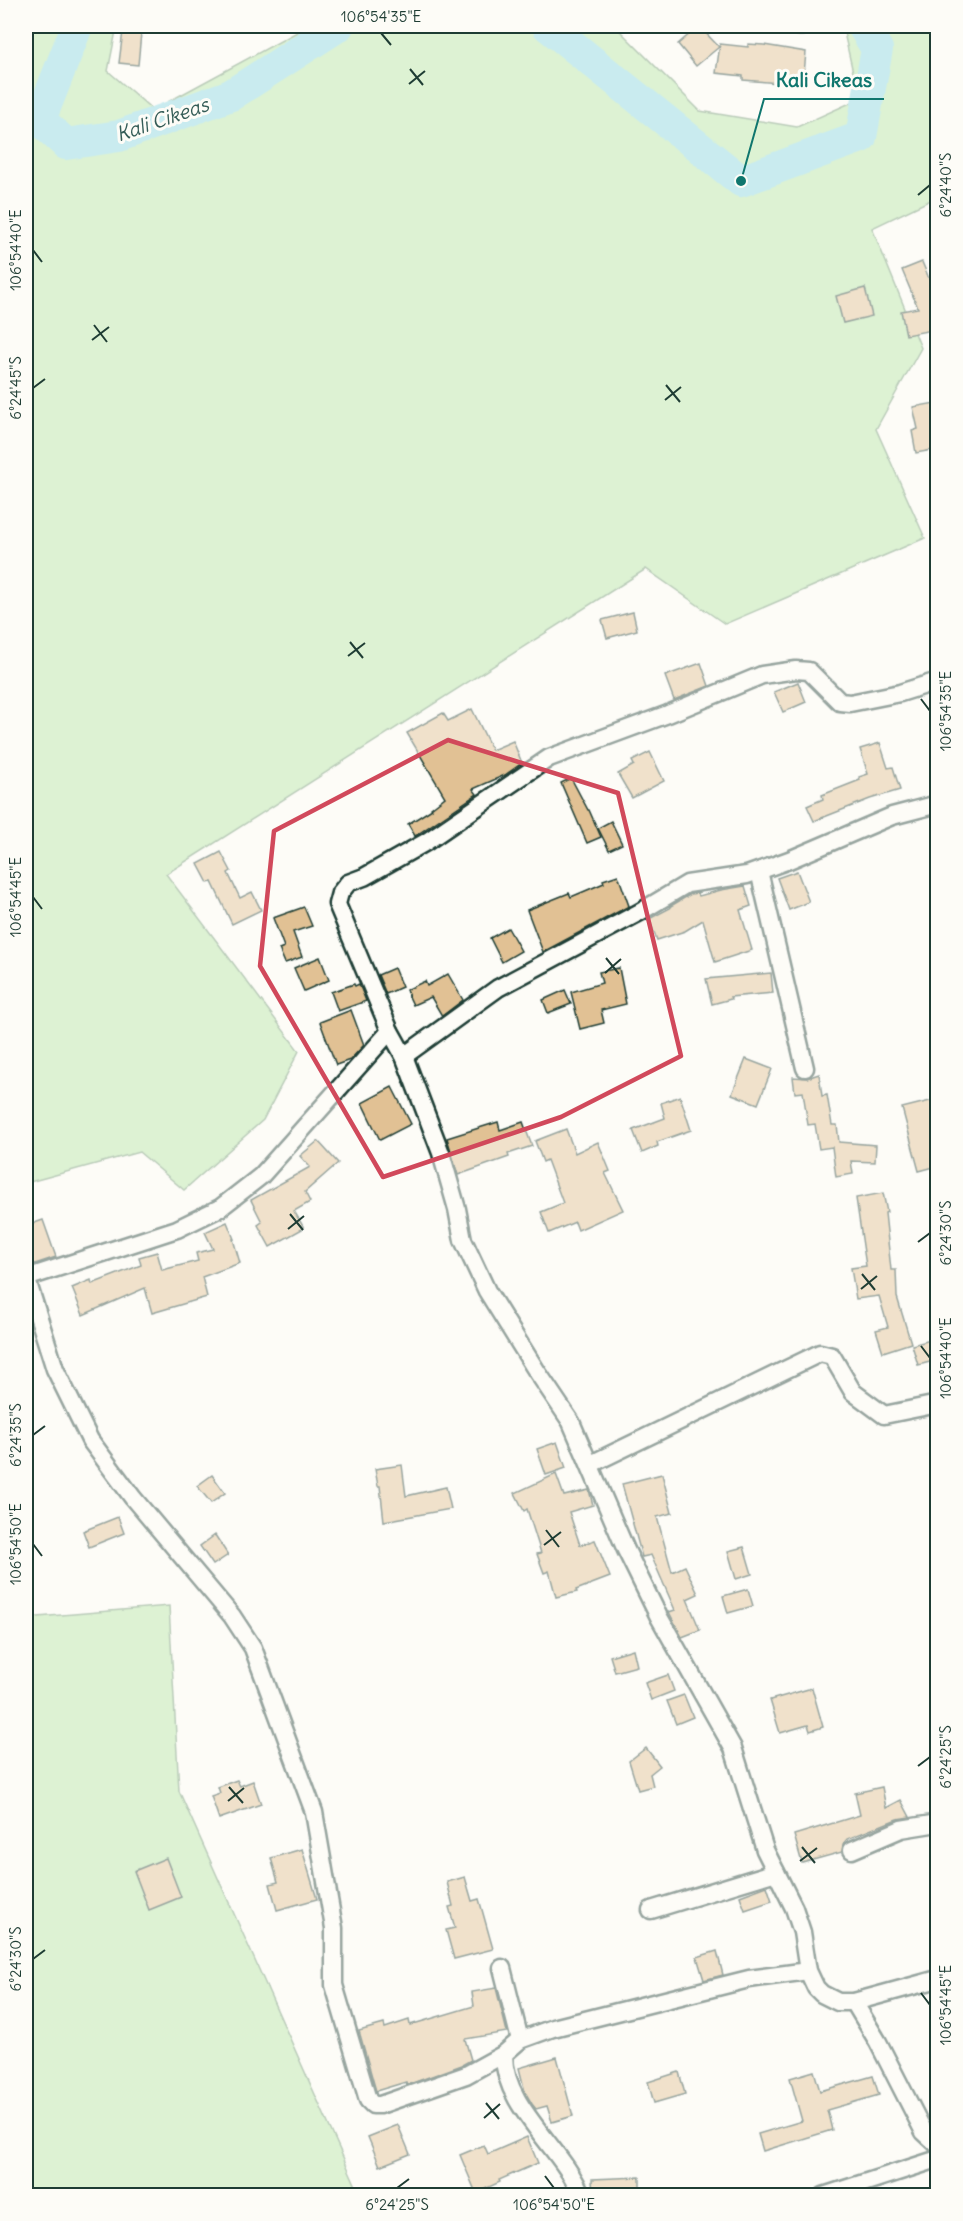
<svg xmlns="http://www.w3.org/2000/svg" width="963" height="2221" viewBox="0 0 963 2221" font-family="Delius,sans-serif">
  <rect width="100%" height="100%" fill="#fdfcf7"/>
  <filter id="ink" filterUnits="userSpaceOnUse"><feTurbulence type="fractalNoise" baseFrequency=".0167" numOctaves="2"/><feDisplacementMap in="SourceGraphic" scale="12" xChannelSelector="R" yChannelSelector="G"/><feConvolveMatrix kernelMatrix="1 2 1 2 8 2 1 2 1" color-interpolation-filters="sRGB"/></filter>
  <g filter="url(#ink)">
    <g fill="#b5e6a7" stroke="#6a926e" stroke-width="1.5">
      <polygon points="26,26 117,26 108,71 153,110 308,26 615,26 700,111 797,127 859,99 843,28 841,26 937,26 937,197 872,228 921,348 876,429 925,538 725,624 646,569 166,874 299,1051 263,1120 184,1190 139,1152 26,1183"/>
      <polygon points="169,1606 179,1791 360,2195 26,2196 26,1618"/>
    </g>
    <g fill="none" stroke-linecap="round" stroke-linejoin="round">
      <g stroke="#89d8e5" stroke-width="32">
        <polyline points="77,26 40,120 66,144 119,136 231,95 338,26"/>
        <polyline points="548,26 741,181 861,137 877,49 863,26"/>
      </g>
    </g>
    <g fill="#e1c194" stroke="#1f3d34" stroke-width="1.5">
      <polygon points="699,26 719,47 696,66 678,44"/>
      <polygon points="123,31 141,33 138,65 119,63"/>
      <polygon points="720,44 748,47 748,44 764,45 806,52 803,85 743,80 743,76 716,73"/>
      <polygon points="922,262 936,295 938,329 906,335 901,311 918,308 902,270"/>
      <polygon points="865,288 872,316 843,323 836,296"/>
      <polygon points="935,403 938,415 938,449 916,453 912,431 918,429 913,407"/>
      <polygon points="633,612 637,630 607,638 602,620"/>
      <polygon points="701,663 709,686 674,700 665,676"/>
      <polygon points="798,682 806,702 783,712 774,692"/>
      <polygon points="472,709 492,750 513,741 522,763 505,775 473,789 477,794 415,836 408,824 432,809 431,808 445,797 407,733 443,713 448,721"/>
      <polygon points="880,743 888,768 893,767 900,790 870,799 814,821 807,806 823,799 822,795 860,780 859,777 868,774 860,749"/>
      <polygon points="650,752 664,781 632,798 618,774 634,765 632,761"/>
      <polygon points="571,778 588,810 589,810 601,837 587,843 561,783"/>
      <polygon points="611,821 622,844 609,850 598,828"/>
      <polygon points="221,852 231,871 228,873 240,898 252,892 261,910 232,924 212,882 208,883 198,864"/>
      <polygon points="797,871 809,902 789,910 777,878"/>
      <polygon points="618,875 629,906 543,952 527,910 569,893 571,897 604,883 603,880"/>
      <polygon points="745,886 751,906 740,910 752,950 715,962 703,920 685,931 657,940 649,919 670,908 669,907 691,894 697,893 699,896 721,890"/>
      <polygon points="304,907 312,926 293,932 302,957 285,963 279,949 284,947 273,918"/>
      <polygon points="508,928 521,951 502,962 490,938"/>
      <polygon points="320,957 329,980 304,991 294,968"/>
      <polygon points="394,968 402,987 386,994 378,975"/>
      <polygon points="619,968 626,1004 601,1010 604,1023 580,1029 571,992 602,983 599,972"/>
      <polygon points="771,973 773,993 730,997 731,999 712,1004 706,979"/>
      <polygon points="448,974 463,1000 442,1016 431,997 413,1005 406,990 425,981 427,986"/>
      <polygon points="354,984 355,986 359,984 366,1001 338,1011 331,992"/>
      <polygon points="565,990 571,1004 548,1013 543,1000"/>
      <polygon points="351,1010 364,1045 350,1060 336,1065 320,1022"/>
      <polygon points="746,1059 772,1069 758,1104 732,1094"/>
      <polygon points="819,1074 822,1096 827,1095 832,1125 837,1125 839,1142 876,1145 875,1162 851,1161 853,1174 836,1177 832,1147 819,1149 815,1124 808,1125 803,1092 795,1093 793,1077 807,1078"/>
      <polygon points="392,1087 411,1124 380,1140 362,1103"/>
      <polygon points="680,1096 691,1130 657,1142 658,1146 642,1153 633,1130 665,1118 661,1103"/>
      <polygon points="934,1100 938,1101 938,1166 919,1171 902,1108"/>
      <polygon points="498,1122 500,1130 523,1122 532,1146 508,1154 509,1157 458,1175 447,1138"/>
      <polygon points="566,1129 575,1153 598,1142 610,1171 605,1173 623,1210 578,1230 575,1222 549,1233 541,1212 563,1203 547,1160 543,1162 535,1141"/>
      <polygon points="318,1141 338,1163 305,1192 310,1202 294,1211 304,1228 270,1247 258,1225 262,1222 251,1200 310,1167 300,1156"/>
      <polygon points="883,1193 887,1212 885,1213 891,1270 896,1270 897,1297 911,1343 883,1352 876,1330 888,1327 879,1296 856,1299 851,1268 866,1266 856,1198"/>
      <polygon points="43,1220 56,1257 26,1267 26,1226"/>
      <polygon points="227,1222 234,1239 233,1239 240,1263 202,1277 207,1297 152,1313 145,1288 83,1315 72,1288 91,1280 92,1284 141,1265 139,1257 157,1252 162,1270 198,1261 196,1253 213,1249 205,1232"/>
      <polygon points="938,1338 938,1360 918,1365 912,1345"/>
      <polygon points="557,1442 566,1468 546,1475 537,1449"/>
      <polygon points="402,1465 406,1496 446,1487 451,1509 384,1521 380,1486 378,1486 375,1469"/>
      <polygon points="556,1474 564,1496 589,1490 593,1505 569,1512 580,1545 595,1540 610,1577 576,1590 577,1592 556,1597 549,1571 544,1573 537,1554 541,1553 527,1509 524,1511 515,1493"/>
      <polygon points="662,1474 672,1513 657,1517 672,1572 685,1566 698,1594 687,1599 700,1630 682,1637 669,1612 675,1610 651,1555 642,1557 622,1484"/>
      <polygon points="212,1475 225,1493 211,1503 197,1486"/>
      <polygon points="118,1517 124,1533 89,1547 83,1531"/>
      <polygon points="215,1535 228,1555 213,1565 200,1546"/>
      <polygon points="744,1547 752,1574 736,1579 728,1551"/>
      <polygon points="748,1589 753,1606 728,1613 723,1596"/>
      <polygon points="633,1649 637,1666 615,1672 610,1656"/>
      <polygon points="668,1675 674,1691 651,1700 645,1683"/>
      <polygon points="812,1688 823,1727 810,1731 808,1725 780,1733 770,1700"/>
      <polygon points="684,1695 693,1717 676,1724 667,1701"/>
      <polygon points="646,1748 660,1766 650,1774 653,1786 638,1790 629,1761"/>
      <polygon points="237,1780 240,1786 253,1781 261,1804 219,1819 211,1796 220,1793 218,1787"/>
      <polygon points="882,1787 886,1808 901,1800 910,1817 897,1819 847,1839 843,1844 842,1852 802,1863 794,1835 860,1815 855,1793"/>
      <polygon points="302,1849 317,1899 277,1910 270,1884 278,1882 271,1858"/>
      <polygon points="166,1858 181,1897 149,1910 134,1871"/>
      <polygon points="465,1877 472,1901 479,1899 493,1949 454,1959 446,1930 455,1928 449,1907 453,1906 447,1882"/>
      <polygon points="767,1886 772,1901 745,1910 740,1896"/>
      <polygon points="717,1951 723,1975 704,1980 697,1957"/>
      <polygon points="496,1988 507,2032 465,2039 471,2060 462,2065 407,2085 406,2082 376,2091 359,2031 384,2024 385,2028 409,2020 410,2025 474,2006 472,1992"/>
      <polygon points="557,2057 573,2116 552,2122 547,2106 536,2109 532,2104 525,2092 519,2068"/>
      <polygon points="814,2071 820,2091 873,2076 879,2095 827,2110 832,2130 763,2151 758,2134 802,2121 790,2078"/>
      <polygon points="679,2072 685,2094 654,2103 648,2082"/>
      <polygon points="398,2125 410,2154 380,2166 368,2137"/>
      <polygon points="527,2137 538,2163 499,2180 500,2182 476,2193 460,2155 484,2145 488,2154"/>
      <polygon points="640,2177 640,2196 593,2196 592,2179"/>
    </g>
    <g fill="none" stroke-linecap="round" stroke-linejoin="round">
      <g stroke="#1f3d34" stroke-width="21">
        <g id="minor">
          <polyline points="799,26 802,26"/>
          <polyline points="938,681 900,693 850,703 840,702 809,671 796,670 762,675 668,714 549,758 426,842 364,877 348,883 340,893 337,904 390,1031 404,1056 441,1153 457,1209 463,1240 487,1291 536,1370 571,1422 626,1550 659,1617 733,1748 765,1850 794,1908 802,1932 808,1971 816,1988 822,1994 838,2002 854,2002 938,1979"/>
          <polyline points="759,871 805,1068"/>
          <polyline points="404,1056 498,988 640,912 687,884 747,875 789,860 892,816 938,804"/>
          <polyline points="26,1277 55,1369 90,1440 133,1498 232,1616 253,1648 314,1812 334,1928 334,1985 368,2100 373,2105 380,2105 466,2075 504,2054 520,2040 553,2028 749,1979 808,1971"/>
          <polyline points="26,1278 177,1229 220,1208 261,1176 390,1031"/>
          <polyline points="591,1464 820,1353 832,1356 853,1392 884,1415 938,1404"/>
          <polyline points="852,1850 901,1829 938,1823"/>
          <polyline points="651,1910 776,1872"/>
          <polyline points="502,1968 520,2040"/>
          <polyline points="854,2002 878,2042 924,2132 938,2145"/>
          <path d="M 504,2054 C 503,2107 563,2148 582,2196"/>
          <polyline points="823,2196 938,2159"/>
        </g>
      </g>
      <use href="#minor" stroke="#fdfcf7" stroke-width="16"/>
    </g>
  </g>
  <path d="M0 0H963V2221H0ZM 448,740 L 618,793 L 681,1056 L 561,1117 L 383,1177 L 260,966 L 274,831 Z" fill="#fdfcf7" fill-opacity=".55" fill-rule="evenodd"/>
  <path fill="none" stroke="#d1495b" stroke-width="4.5" stroke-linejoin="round" d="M 448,740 L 618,793 L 681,1056 L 561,1117 L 383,1177 L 260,966 L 274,831 Z"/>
  <path fill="none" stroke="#1f3d34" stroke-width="2" d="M 381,33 L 391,45M 410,69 L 423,85M 409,84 L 425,71M 918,195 L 930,185M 33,250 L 42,262M 94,325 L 107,342M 92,340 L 109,327M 666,385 L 680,402M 33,388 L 45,379M 665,400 L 681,387M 350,642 L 363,658M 348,656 L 365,643M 921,699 L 930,711M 33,897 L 42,909M 606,958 L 619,974M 605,973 L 621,959M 290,1214 L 303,1230M 288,1229 L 304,1216M 918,1242 L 930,1233M 862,1274 L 875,1290M 861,1289 L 877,1276M 921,1346 L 930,1358M 33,1435 L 45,1426M 546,1530 L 559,1547M 33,1544 L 42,1556M 544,1545 L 561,1532M 918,1766 L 930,1757M 229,1787 L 243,1803M 228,1801 L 244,1788M 802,1847 L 815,1863M 800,1861 L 817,1848M 33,1959 L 45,1950M 921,1993 L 930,2005M 486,2103 L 499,2119M 484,2118 L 500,2104M 545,2176 L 554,2188M 397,2188 L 409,2179"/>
  <g text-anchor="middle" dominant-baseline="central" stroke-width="6" stroke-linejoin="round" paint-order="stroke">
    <g font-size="20" font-style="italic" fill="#345c57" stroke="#fdfcf7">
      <text transform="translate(162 119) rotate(-19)">Kali Cikeas</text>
    </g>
  </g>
  <path fill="none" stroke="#0f766e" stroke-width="2" d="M741 181L764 99H884"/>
  <circle fill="#0f766e" stroke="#fdfcf7" stroke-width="2" cx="741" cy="181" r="6"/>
  <g font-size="20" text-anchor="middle" font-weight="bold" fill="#0f766e" stroke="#fdfcf7" stroke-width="6" stroke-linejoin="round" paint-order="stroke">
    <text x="824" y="87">Kali Cikeas</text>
  </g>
  <rect width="963" height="2221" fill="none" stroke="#fdfcf7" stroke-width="66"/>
  <rect x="33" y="33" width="897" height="2155" fill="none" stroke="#1f3d34" stroke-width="2"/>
  <g font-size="15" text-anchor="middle" fill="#1f3d34">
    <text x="381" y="22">106°54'35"E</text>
    <text transform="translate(946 185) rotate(-90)" y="5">6°24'40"S</text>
    <text transform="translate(16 250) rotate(-90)" y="5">106°54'40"E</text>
    <text transform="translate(16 388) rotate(-90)" y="5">6°24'45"S</text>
    <text transform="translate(946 711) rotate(-90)" y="5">106°54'35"E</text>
    <text transform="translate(16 897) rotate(-90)" y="5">106°54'45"E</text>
    <text transform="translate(946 1233) rotate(-90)" y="5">6°24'30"S</text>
    <text transform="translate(946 1358) rotate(-90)" y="5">106°54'40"E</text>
    <text transform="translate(16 1435) rotate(-90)" y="5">6°24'35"S</text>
    <text transform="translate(16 1544) rotate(-90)" y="5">106°54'50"E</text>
    <text transform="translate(946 1757) rotate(-90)" y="5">6°24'25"S</text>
    <text transform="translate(16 1959) rotate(-90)" y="5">6°24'30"S</text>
    <text transform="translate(946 2005) rotate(-90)" y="5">106°54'45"E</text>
    <text x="397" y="2210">6°24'25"S</text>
    <text x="554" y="2210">106°54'50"E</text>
  </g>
</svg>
